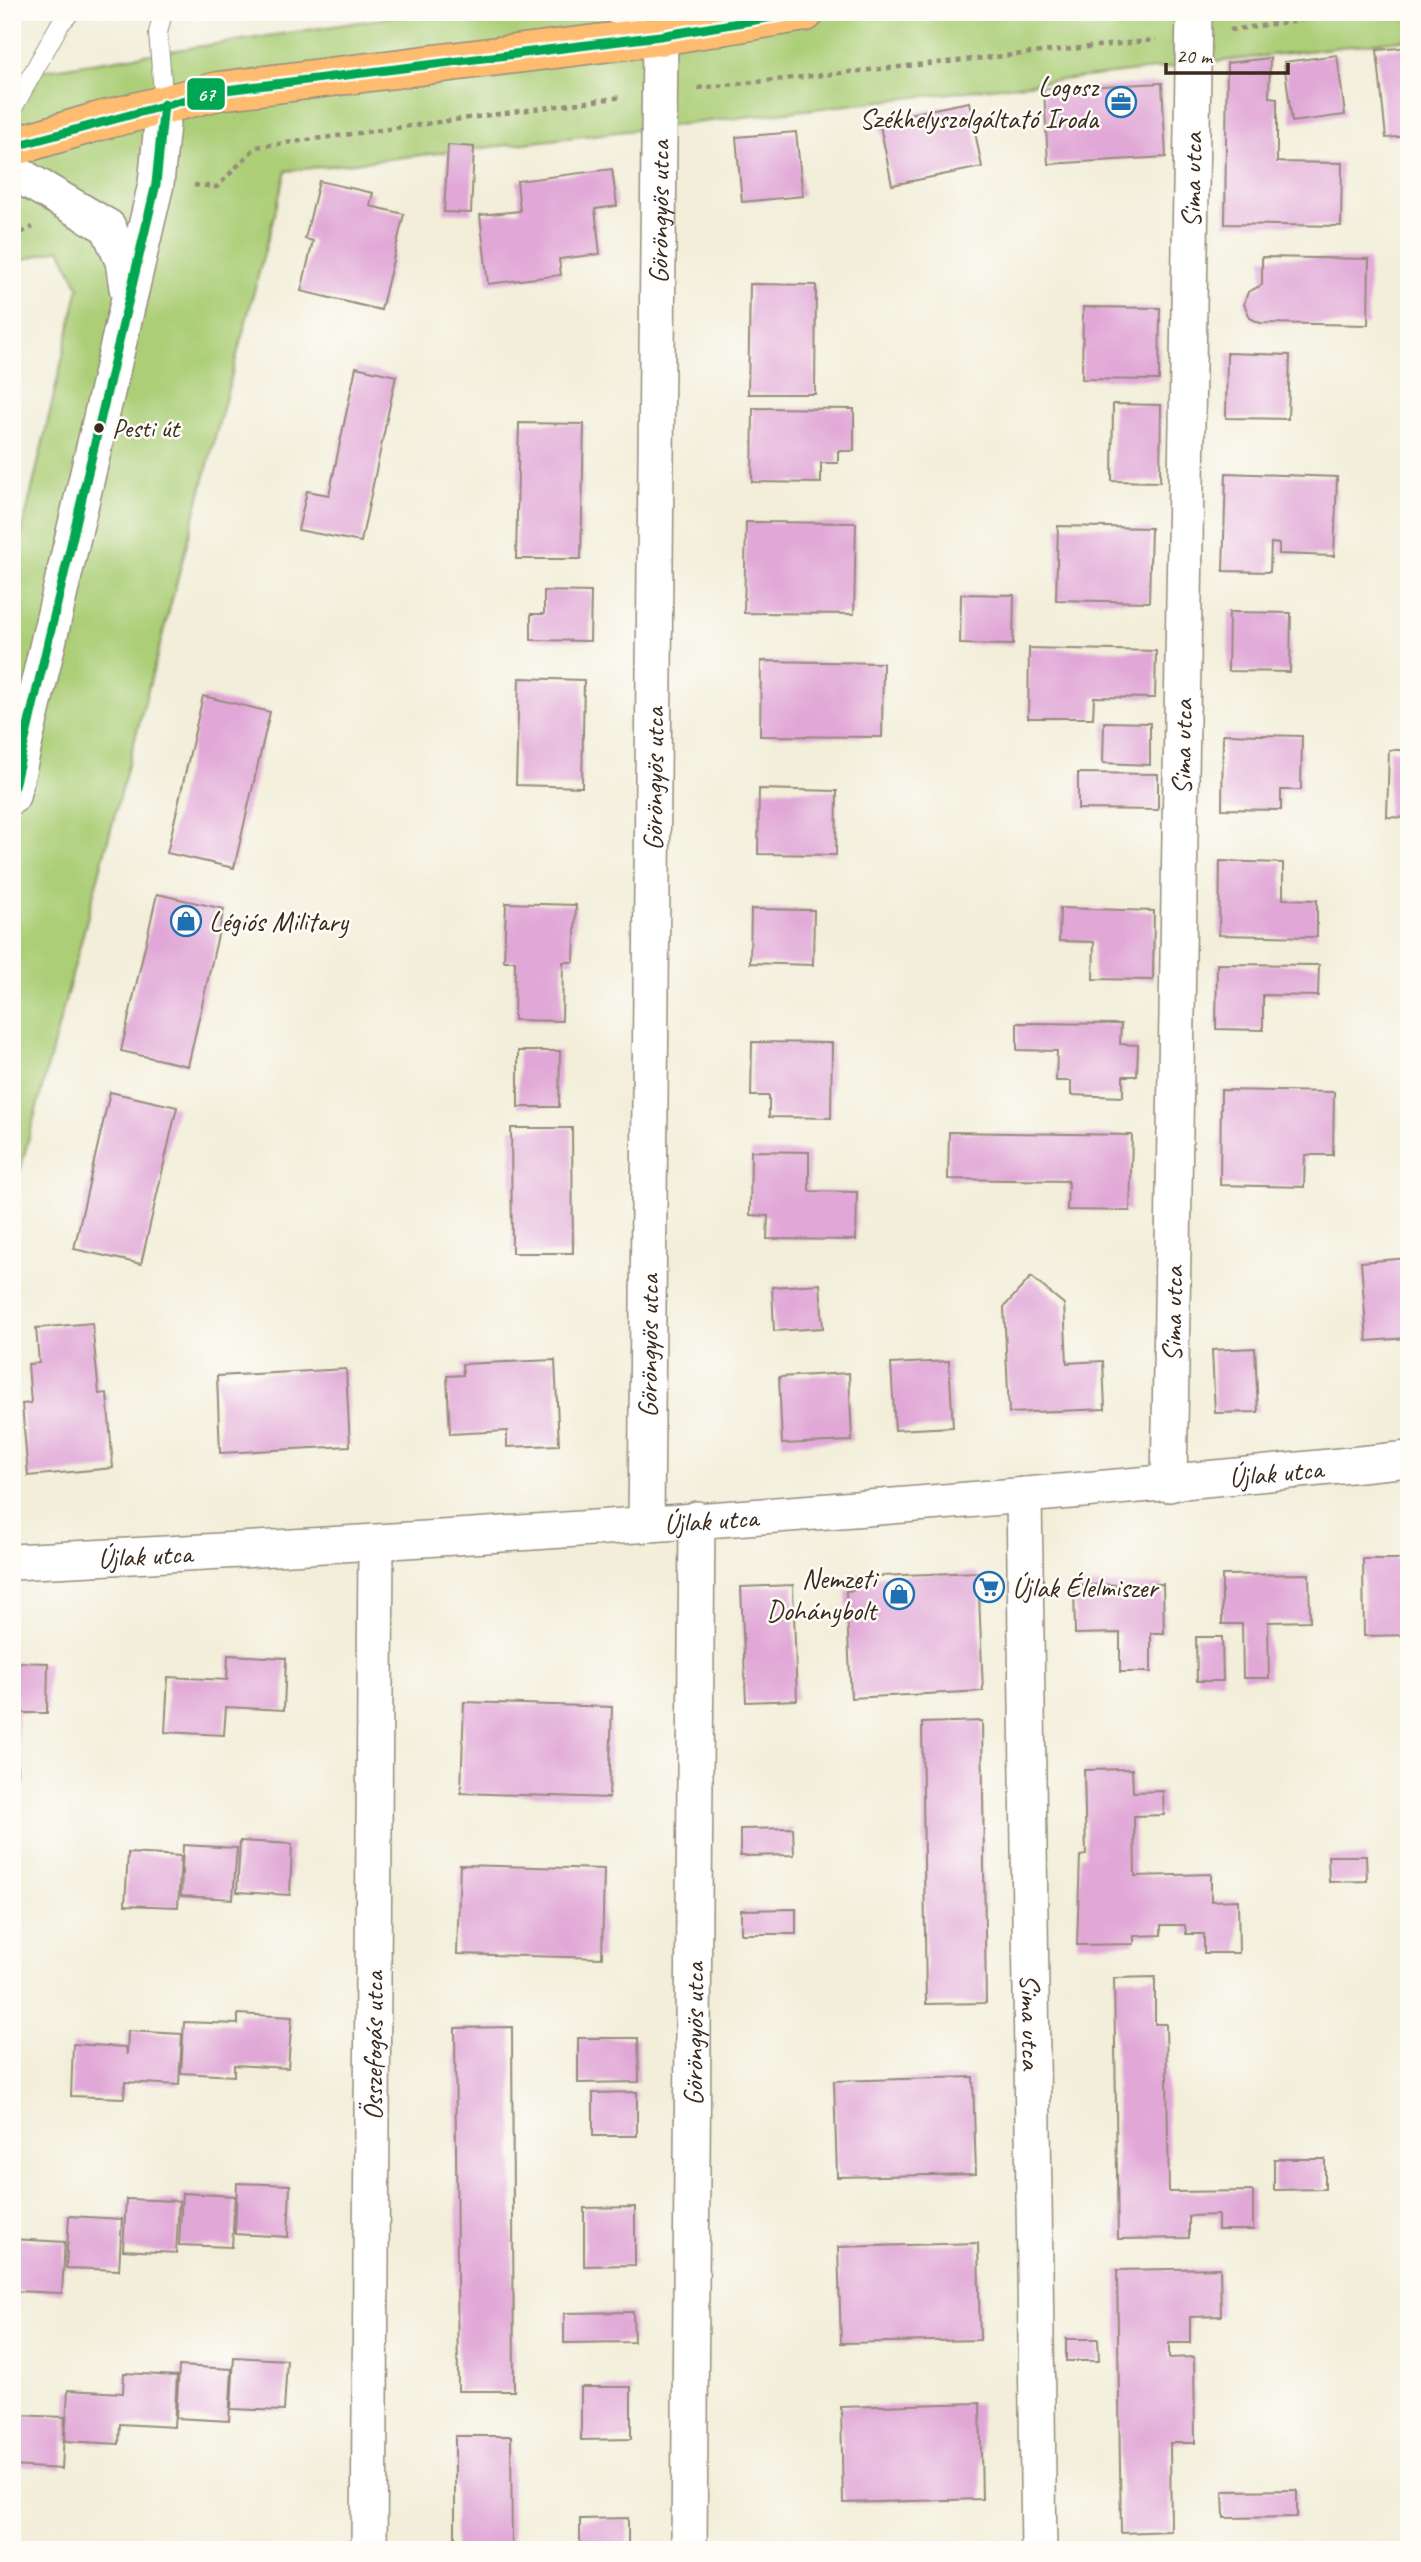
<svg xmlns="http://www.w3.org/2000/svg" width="1421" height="2562" viewBox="0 0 1421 2562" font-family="Caveat,sans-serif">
  <rect width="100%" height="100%" fill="#fdfcf7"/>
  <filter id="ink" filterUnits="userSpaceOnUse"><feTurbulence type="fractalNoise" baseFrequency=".0143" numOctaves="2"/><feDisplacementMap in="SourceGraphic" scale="14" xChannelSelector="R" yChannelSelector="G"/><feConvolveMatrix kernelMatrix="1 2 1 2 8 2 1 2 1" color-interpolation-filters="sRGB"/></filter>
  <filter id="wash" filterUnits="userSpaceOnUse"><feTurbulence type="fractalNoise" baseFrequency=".00686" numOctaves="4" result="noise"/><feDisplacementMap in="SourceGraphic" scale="28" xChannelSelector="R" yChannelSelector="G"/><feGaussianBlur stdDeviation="1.57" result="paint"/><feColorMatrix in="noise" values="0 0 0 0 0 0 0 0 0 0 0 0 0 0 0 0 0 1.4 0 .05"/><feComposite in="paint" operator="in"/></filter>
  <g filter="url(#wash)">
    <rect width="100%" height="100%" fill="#f2eed9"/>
    <polygon fill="#acce77" stroke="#747c4a" stroke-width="2" points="426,12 1409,12 1409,39 286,171 12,1201 12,575 79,287 60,249 12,263 12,75"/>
    <g id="blocks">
      <g fill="#e1a8d7">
        <polygon points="1409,47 1409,136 1386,138 1377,50"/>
        <polygon points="1337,55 1345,115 1292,122 1284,62"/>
        <polygon points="1270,58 1269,97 1277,98 1277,162 1342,163 1341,226 1225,224 1227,63"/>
        <polygon points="1162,83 1166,157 1048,164 1044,89"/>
        <polygon points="969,102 982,167 892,185 879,120"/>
        <polygon points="796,132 803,196 742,202 736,137"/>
        <polygon points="448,145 474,147 471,213 444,212"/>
        <polygon points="612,169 617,206 595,209 600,254 559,259 561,275 488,284 480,215 520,211 517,181"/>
        <polygon points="319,181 373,193 370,206 404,214 381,310 301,291 313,241 305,239"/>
        <polygon points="1262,257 1369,259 1368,325 1260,323 1250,318 1244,304 1248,292 1262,285"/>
        <polygon points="750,284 816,285 815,394 748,394"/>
        <polygon points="1083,307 1160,308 1159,380 1082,379"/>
        <polygon points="1227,353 1290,355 1288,419 1226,418"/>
        <polygon points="356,367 396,376 361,542 298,530 307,491 329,495"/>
        <polygon points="1113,404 1161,405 1160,482 1112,481"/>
        <polygon points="753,408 854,409 854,451 838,451 838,463 821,463 821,483 752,482"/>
        <polygon points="519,423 584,424 581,559 516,559"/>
        <polygon points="1226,473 1337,477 1334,556 1279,554 1279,544 1271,543 1270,572 1223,571"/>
        <polygon points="746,522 856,523 854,614 744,613"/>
        <polygon points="1058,526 1151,528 1149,602 1056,600"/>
        <polygon points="544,591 591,592 590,641 531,640 531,614 544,614"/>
        <polygon points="961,594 1014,595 1013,645 960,644"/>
        <polygon points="1229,612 1291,613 1290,672 1228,671"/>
        <polygon points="1029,648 1156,651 1155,698 1094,697 1093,718 1028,718"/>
        <polygon points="761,661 883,663 882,737 760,736"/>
        <polygon points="519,678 584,680 582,787 516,785"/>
        <polygon points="203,696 270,712 234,868 167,853"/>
        <polygon points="1104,722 1150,723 1150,765 1103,763"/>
        <polygon points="1223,734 1302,736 1301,790 1281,790 1281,810 1222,809"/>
        <polygon points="1389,750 1409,750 1409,818 1387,817"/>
        <polygon points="1078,773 1158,774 1158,810 1078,809"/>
        <polygon points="759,789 837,791 836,855 758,854"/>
        <polygon points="1220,861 1283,863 1283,899 1317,900 1317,937 1219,935"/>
        <polygon points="157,894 224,909 188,1066 121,1051"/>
        <polygon points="506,903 576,905 574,962 563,962 562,1021 514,1020 515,961 504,961"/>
        <polygon points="1060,908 1154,911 1153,980 1093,979 1094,942 1059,941"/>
        <polygon points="751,909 814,910 813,965 750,963"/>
        <polygon points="1217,964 1319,965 1318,996 1263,995 1263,1030 1216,1029"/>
        <polygon points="1017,1023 1121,1024 1120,1044 1138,1045 1137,1076 1123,1076 1123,1097 1071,1095 1071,1081 1056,1081 1057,1051 1017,1050"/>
        <polygon points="752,1042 832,1043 831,1118 769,1117 769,1096 751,1096"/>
        <polygon points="518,1051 560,1051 559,1107 518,1107"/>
        <polygon points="1221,1090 1334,1092 1333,1155 1305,1155 1304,1187 1220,1185"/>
        <polygon points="110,1092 177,1107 141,1264 74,1249"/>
        <polygon points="511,1128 572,1128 573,1253 512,1253"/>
        <polygon points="949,1132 1132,1135 1130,1211 1067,1210 1068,1181 948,1179"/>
        <polygon points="751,1151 809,1152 809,1191 857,1192 856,1240 767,1239 768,1216 750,1215"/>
        <polygon points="1409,1258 1409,1338 1367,1341 1361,1262"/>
        <polygon points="1031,1277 1064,1304 1067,1363 1103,1361 1105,1409 1009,1413 1004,1307"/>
        <polygon points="820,1284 823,1328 774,1331 772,1287"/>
        <polygon points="92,1323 99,1394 107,1393 113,1468 28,1476 22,1404 31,1403 28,1364 39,1363 36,1328"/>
        <polygon points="1255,1348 1258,1412 1215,1413 1212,1350"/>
        <polygon points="555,1360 559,1445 507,1447 507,1431 450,1434 447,1376 463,1375 462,1364"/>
        <polygon points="949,1361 953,1427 895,1430 891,1364"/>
        <polygon points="346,1369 350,1446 220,1453 217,1376"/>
        <polygon points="849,1373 852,1441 782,1444 779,1377"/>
        <polygon points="1363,1559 1409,1559 1409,1635 1364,1636"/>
        <polygon points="978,1572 983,1691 851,1698 846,1591 854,1590 854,1577"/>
        <polygon points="1309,1574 1310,1621 1268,1622 1269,1678 1243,1678 1242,1624 1222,1624 1222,1575"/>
        <polygon points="1163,1584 1164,1633 1151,1633 1151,1672 1120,1672 1120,1633 1075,1634 1074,1585"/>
        <polygon points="793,1585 797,1700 746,1702 741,1587"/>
        <polygon points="1196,1637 1222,1637 1223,1681 1197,1681"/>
        <polygon points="228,1655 286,1658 284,1710 226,1707 224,1735 165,1732 168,1677 227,1680"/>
        <polygon points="12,1662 48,1663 47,1713 18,1713 16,1841 12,1841"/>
        <polygon points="464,1702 612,1707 609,1798 461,1793"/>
        <polygon points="982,1721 986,2003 926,2004 922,1723"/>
        <polygon points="1132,1769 1133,1792 1163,1791 1164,1815 1134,1816 1135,1876 1211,1874 1211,1901 1238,1900 1239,1953 1204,1953 1204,1934 1186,1934 1185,1925 1161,1925 1161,1935 1134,1936 1134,1944 1077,1945 1080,1856 1086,1855 1084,1770"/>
        <polygon points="793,1828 794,1855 740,1856 740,1829"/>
        <polygon points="240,1841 292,1844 290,1895 237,1892"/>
        <polygon points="183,1845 237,1848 233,1899 181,1896"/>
        <polygon points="128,1853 181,1856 178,1907 125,1905"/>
        <polygon points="1328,1856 1366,1856 1367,1881 1329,1882"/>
        <polygon points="460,1865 604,1869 602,1958 457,1954"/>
        <polygon points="796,1909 796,1934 741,1934 741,1910"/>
        <polygon points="1155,1977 1155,2024 1166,2024 1169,2192 1253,2191 1253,2230 1218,2230 1218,2215 1189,2216 1189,2238 1118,2239 1114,1978"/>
        <polygon points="238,2014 292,2017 288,2068 234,2065 234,2076 181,2073 184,2022 238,2024"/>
        <polygon points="512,2027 514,2391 458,2391 455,2028"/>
        <polygon points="128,2031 182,2034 179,2085 125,2082 124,2098 71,2096 73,2044 126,2047 127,2055"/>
        <polygon points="578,2038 638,2038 639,2082 578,2083"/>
        <polygon points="973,2077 976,2174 837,2177 834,2081"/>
        <polygon points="637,2092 637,2136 593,2136 593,2093"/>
        <polygon points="1274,2159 1325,2159 1325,2189 1274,2190"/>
        <polygon points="237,2183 290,2185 288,2237 235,2234"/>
        <polygon points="182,2193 235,2196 232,2247 179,2245"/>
        <polygon points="126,2199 179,2201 176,2253 123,2250"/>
        <polygon points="635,2207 635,2265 584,2266 584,2208"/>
        <polygon points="69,2216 122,2219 119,2270 66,2268"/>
        <polygon points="12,2239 65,2242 62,2293 12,2291"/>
        <polygon points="978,2243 980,2340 841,2343 838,2247"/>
        <polygon points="1220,2268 1221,2316 1190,2317 1190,2343 1169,2343 1169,2358 1194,2357 1195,2443 1170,2443 1171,2531 1121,2533 1117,2270"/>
        <polygon points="633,2312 634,2342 564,2343 564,2313"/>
        <polygon points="1066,2339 1098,2339 1099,2361 1066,2361"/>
        <polygon points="234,2357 287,2360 284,2411 231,2409"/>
        <polygon points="179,2366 232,2369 229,2421 176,2418"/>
        <polygon points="124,2373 177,2376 174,2427 120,2424 119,2444 65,2441 68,2390 123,2393"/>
        <polygon points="581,2387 631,2387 631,2439 581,2440"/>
        <polygon points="980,2403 982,2499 843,2503 841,2407"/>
        <polygon points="12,2415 65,2417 62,2469 12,2466"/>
        <polygon points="455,2436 511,2436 512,2550 455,2550"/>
        <polygon points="1297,2490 1297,2517 1224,2518 1223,2491"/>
        <polygon points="628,2518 628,2550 580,2550 580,2519"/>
      </g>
    </g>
  </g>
  <g filter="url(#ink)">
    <use href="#blocks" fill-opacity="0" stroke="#968c7c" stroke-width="2"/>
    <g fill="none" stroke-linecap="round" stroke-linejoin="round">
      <g stroke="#968c7c" stroke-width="20">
        <g id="service">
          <polyline points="163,12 158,33 164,104"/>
          <polyline points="609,12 648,30"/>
          <polyline points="12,110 60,24 71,12"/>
        </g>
      </g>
      <g stroke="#968c7c" stroke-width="38">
        <g id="minor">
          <polyline points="12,171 108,227 123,261 127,288"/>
          <polyline points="12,796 156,184 164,104"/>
          <path id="s1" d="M 1169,1484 L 1194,12"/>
          <path id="s2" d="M 1024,1495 L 1039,2550"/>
          <path id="s3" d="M 646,1523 L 660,36"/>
          <path id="s4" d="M 12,1562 C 478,1539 944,1507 1409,1459"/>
          <path id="s5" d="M 369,2550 L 376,1544"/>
          <path id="s6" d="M 689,2550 L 697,1519"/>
        </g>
      </g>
      <g stroke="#968c7c" stroke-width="41">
        <polyline id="primary" points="12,147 96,122 218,91 660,36 805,12"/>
      </g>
      <g stroke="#968c7c" stroke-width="4.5" stroke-dasharray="5 5" stroke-linecap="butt">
        <polyline points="1230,30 1359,12"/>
        <polyline points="698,88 1156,40"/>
        <polyline points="194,185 217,187 256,147 623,97"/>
        <polyline points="12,237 33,227"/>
      </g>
      <use href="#service" stroke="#fff" stroke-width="18"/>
      <use href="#minor" stroke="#fff" stroke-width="35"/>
      <use href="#primary" stroke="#fdbc70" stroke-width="38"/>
      <g stroke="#fdfcf7" stroke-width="14">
        <g id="bus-1">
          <polyline points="12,147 218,91 660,36 803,12"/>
          <polyline points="12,795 156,184 164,104"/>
        </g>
      </g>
      <use href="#bus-1" stroke="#00a651" stroke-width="9"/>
    </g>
  </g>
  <defs>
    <g id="office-ring" transform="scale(1.575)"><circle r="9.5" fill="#fdfcf7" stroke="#1f6fb2" stroke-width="1.5"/><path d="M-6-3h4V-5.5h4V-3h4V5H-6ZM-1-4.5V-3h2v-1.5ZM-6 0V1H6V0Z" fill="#1f6fb2"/></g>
    <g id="shop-ring" transform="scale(1.575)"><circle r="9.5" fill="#fdfcf7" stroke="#1f6fb2" stroke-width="1.5"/><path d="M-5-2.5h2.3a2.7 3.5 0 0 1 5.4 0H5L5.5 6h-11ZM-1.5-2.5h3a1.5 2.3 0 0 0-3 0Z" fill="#1f6fb2"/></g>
    <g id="supermarket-ring" transform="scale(1.575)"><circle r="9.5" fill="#fdfcf7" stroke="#1f6fb2" stroke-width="1.5"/><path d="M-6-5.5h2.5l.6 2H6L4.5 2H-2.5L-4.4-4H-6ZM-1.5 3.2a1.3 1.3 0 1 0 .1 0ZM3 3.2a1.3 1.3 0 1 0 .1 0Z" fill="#1f6fb2"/></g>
  </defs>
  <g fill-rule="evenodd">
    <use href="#office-ring" x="1121" y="102"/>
    <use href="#shop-ring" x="186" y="921"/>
    <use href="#supermarket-ring" x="989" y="1587"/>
    <use href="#shop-ring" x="899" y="1594"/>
  </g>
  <circle fill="#3b2a1e" stroke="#fdfcf7" stroke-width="2.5" cx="99" cy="428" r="6"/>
  <g text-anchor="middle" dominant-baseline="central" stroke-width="5" stroke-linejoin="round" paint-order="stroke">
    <g font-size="26" fill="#3b2a1e" stroke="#fdfcf7" text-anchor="start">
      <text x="112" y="428">Pesti út</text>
    </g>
    <g font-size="28" fill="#3b2a1e" stroke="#fdfcf7" text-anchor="end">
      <text x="1098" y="86">Logosz<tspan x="1098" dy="32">Székhelyszolgáltató Iroda</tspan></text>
      <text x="209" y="921" text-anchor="start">Légiós Military</text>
      <text x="876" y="1578">Nemzeti<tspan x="876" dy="32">Dohánybolt</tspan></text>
      <text x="1012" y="1587" text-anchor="start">Újlak Élelmiszer</text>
    </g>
    <g font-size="28" fill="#3b2a1e" stroke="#fdfcf7">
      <text stroke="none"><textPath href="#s1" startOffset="1304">Sima utca</textPath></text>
      <text stroke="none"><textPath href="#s3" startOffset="1311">Göröngyös utca</textPath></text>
      <text stroke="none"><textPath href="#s1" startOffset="737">Sima utca</textPath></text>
      <text stroke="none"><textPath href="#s3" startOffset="744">Göröngyös utca</textPath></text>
      <text stroke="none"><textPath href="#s1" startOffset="170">Sima utca</textPath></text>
      <text stroke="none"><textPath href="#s3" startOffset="177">Göröngyös utca</textPath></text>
      <text stroke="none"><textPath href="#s4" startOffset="1267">Újlak utca</textPath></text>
      <text stroke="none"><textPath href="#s4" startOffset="700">Újlak utca</textPath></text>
      <text stroke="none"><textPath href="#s4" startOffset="133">Újlak utca</textPath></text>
      <text stroke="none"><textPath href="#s2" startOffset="527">Sima utca</textPath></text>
      <text stroke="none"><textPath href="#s6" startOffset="516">Göröngyös utca</textPath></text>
      <text stroke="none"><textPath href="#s5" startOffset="504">Összefogás utca</textPath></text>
    </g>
  </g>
  <rect stroke="#fdfcf7" stroke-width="2.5" x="186" y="77" width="40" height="34" rx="7" fill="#00a651"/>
  <g font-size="19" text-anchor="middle" font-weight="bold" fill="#fff">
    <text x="206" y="101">67</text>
  </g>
  <rect width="1421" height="2562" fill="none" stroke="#fdfcf7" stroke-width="42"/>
  <path d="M1166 63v10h122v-10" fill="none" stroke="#3b2a1e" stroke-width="3.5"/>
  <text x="1176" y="63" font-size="21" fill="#3b2a1e" stroke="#fdfcf7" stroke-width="5" paint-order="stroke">20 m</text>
</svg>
